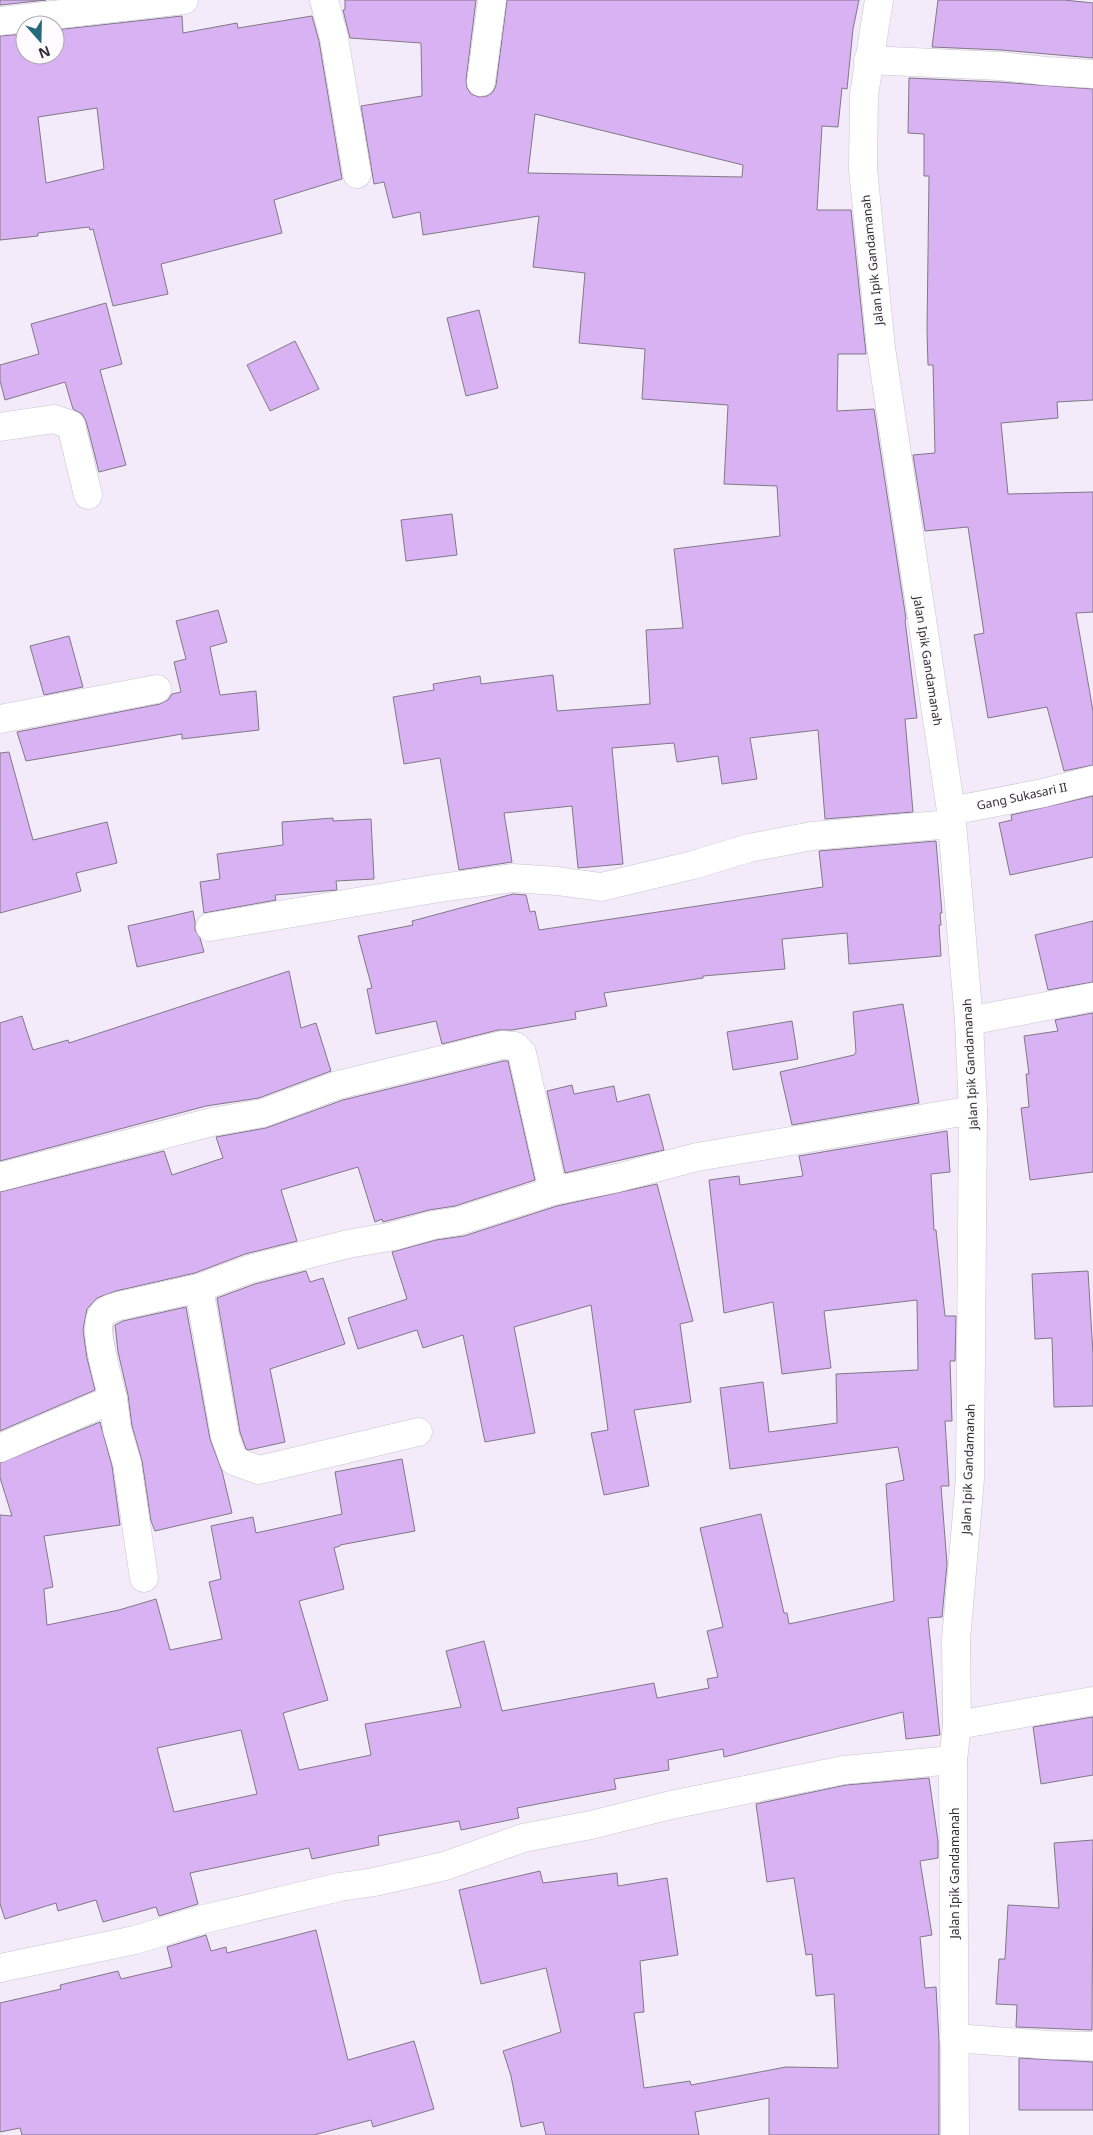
<svg xmlns="http://www.w3.org/2000/svg" width="1093" height="2135" viewBox="0 0 1093 2135" font-family="'Noto Sans',sans-serif">
  <rect width="100%" height="100%" fill="#f3ebf9"/>
  <g fill="#d8b2f2" stroke="#807986" fill-rule="evenodd">
    <polygon points="0,0 46,0 0,5"/>
    <path d="M 345,0 L 476,0 L 466,80 L 467,88 L 471,94 L 479,97 L 487,96 L 493,92 L 496,85 L 507,0 L 859,0 L 853,29 L 847,89 L 842,88 L 838,127 L 822,126 L 817,210 L 851,210 L 866,354 L 838,354 L 837,411 L 874,409 L 906,619 L 905,620 L 917,718 L 905,719 L 913,812 L 825,819 L 818,730 L 750,738 L 757,779 L 722,784 L 718,756 L 677,762 L 674,743 L 612,748 L 623,864 L 578,868 L 572,806 L 504,813 L 512,862 L 459,870 L 440,758 L 404,764 L 393,697 L 434,690 L 433,684 L 480,676 L 481,684 L 553,675 L 557,711 L 650,704 L 646,630 L 683,628 L 674,549 L 780,536 L 777,486 L 724,484 L 728,405 L 642,399 L 645,349 L 579,343 L 585,273 L 533,267 L 539,216 L 423,235 L 420,212 L 393,218 L 384,182 L 374,184 L 361,106 L 422,96 L 421,43 L 350,38 L 343,10 L 345,10 ZM 535,114 L 743,165 L 742,177 L 528,173 Z"/>
    <polygon points="938,0 1064,0 1093,3 1093,58 1001,50 932,47"/>
    <path d="M 182,16 L 183,33 L 237,23 L 238,28 L 312,16 L 319,41 L 342,179 L 274,200 L 282,233 L 161,264 L 168,294 L 113,306 L 93,229 L 90,230 L 89,227 L 38,233 L 38,236 L 0,240 L 0,36 L 25,34 L 25,55 L 55,55 L 55,30 ZM 97,108 L 104,169 L 46,183 L 38,117 Z"/>
    <polygon points="909,78 999,82 1093,89 1093,400 1057,402 1058,418 1001,423 1008,494 1093,492 1093,612 1076,613 1093,711 1093,765 1064,771 1047,707 988,718 974,635 984,633 968,527 925,531 913,455 935,453 933,365 928,365 927,331 929,176 924,176 924,134 908,133"/>
    <polygon points="106,303 122,364 100,370 126,465 99,472 86,421 82,414 73,409 65,382 5,400 0,381 0,365 39,354 31,324"/>
    <polygon points="479,310 498,388 466,396 447,318"/>
    <polygon points="295,341 319,389 270,411 247,365"/>
    <polygon points="452,514 457,555 406,561 401,520"/>
    <polygon points="218,610 227,642 210,647 220,695 256,691 259,730 182,739 182,734 26,761 17,732 160,704 168,700 172,694 181,692 174,662 186,659 176,621"/>
    <polygon points="69,636 83,687 44,695 30,646"/>
    <polygon points="9,752 33,840 107,822 117,863 76,873 81,891 0,913 0,753"/>
    <polygon points="1093,796 1093,857 1010,875 999,823 1012,820 1011,815"/>
    <polygon points="333,818 333,821 371,819 374,879 336,881 337,890 275,895 276,900 204,913 200,882 220,879 217,854 283,845 282,822"/>
    <polygon points="936,841 942,913 940,913 941,925 939,925 941,956 849,964 847,933 782,939 785,969 703,976 703,978 604,993 607,1006 575,1012 576,1019 512,1030 498,1030 442,1044 436,1021 376,1034 367,989 372,988 358,936 413,925 412,921 513,894 526,895 530,912 535,911 539,930 823,887 819,851"/>
    <polygon points="193,911 195,922 195,930 200,938 204,952 137,967 128,926"/>
    <polygon points="1093,921 1093,982 1048,990 1035,935"/>
    <polygon points="289,971 301,1028 316,1023 331,1071 259,1098 206,1106 0,1161 0,1023 22,1016 33,1050 68,1040 69,1043"/>
    <polygon points="903,1004 919,1103 792,1125 780,1072 854,1055 856,1052 853,1012"/>
    <polygon points="1093,1013 1093,1172 1030,1180 1021,1108 1029,1107 1026,1074 1029,1074 1024,1036 1058,1031 1055,1020"/>
    <polygon points="792,1021 798,1059 733,1070 727,1032"/>
    <polygon points="503,1061 508,1061 535,1180 455,1206 429,1210 383,1222 382,1219 375,1222 358,1167 281,1190 297,1241 245,1254 195,1273 116,1291 97,1298 87,1309 83,1330 87,1358 95,1390 0,1431 0,1192 164,1151 172,1175 223,1158 216,1137 266,1128 343,1100"/>
    <polygon points="572,1085 574,1094 614,1086 617,1102 649,1094 664,1150 565,1173 547,1091"/>
    <path d="M 947,1131 L 950,1172 L 931,1174 L 934,1230 L 936,1230 L 945,1316 L 956,1316 L 955,1361 L 950,1361 L 952,1421 L 945,1421 L 949,1486 L 941,1486 L 947,1564 L 942,1617 L 928,1618 L 940,1735 L 906,1739 L 903,1712 L 724,1757 L 723,1749 L 668,1760 L 669,1770 L 614,1779 L 616,1789 L 517,1808 L 519,1818 L 461,1830 L 459,1821 L 378,1836 L 379,1845 L 312,1859 L 309,1848 L 190,1873 L 198,1904 L 159,1916 L 156,1907 L 103,1922 L 96,1900 L 58,1911 L 56,1903 L 5,1919 L 0,1904 L 0,1515 L 12,1516 L 0,1478 L 0,1463 L 100,1422 L 112,1466 L 120,1525 L 44,1536 L 53,1587 L 44,1589 L 47,1625 L 119,1610 L 156,1599 L 170,1650 L 222,1639 L 209,1582 L 221,1579 L 211,1526 L 253,1517 L 256,1533 L 342,1514 L 335,1472 L 402,1459 L 415,1531 L 340,1545 L 340,1546 L 334,1548 L 344,1589 L 299,1601 L 328,1700 L 283,1713 L 299,1770 L 371,1755 L 365,1724 L 461,1707 L 446,1651 L 484,1641 L 502,1711 L 654,1683 L 657,1698 L 709,1688 L 707,1679 L 718,1677 L 707,1631 L 723,1627 L 700,1528 L 761,1514 L 784,1613 L 787,1613 L 789,1624 L 894,1601 L 886,1484 L 904,1480 L 898,1447 L 730,1469 L 720,1388 L 763,1382 L 769,1432 L 837,1423 L 836,1374 L 918,1370 L 917,1300 L 824,1311 L 831,1368 L 782,1374 L 773,1302 L 724,1313 L 709,1180 L 739,1176 L 740,1185 L 803,1176 L 799,1156 ZM 241,1730 L 257,1794 L 174,1812 L 157,1748 Z"/>
    <polygon points="657,1184 693,1321 680,1324 691,1402 634,1410 649,1486 604,1495 591,1433 608,1430 591,1305 514,1327 535,1433 485,1442 463,1335 423,1348 417,1330 358,1349 348,1318 407,1299 392,1252 436,1240 464,1236 557,1206"/>
    <polygon points="306,1271 310,1282 323,1278 345,1344 270,1369 285,1442 249,1450 246,1449 240,1432 217,1298 255,1284"/>
    <polygon points="1088,1271 1093,1354 1093,1406 1054,1407 1052,1338 1035,1339 1032,1274"/>
    <polygon points="186,1307 210,1439 222,1471 232,1513 155,1531 151,1521 142,1461 132,1426 128,1395 118,1352 115,1325 123,1321"/>
    <polygon points="1093,1717 1093,1775 1041,1784 1033,1727"/>
    <polygon points="929,1778 938,1841 938,1858 920,1861 932,1935 920,1937 925,1988 936,1987 939,2040 939,2135 769,2135 769,2098 695,2112 699,2135 546,2135 543,2122 521,2127 511,2076 503,2051 561,2032 546,1968 481,1984 459,1890 540,1871 543,1883 617,1873 618,1886 667,1878 678,1955 640,1961 644,2012 634,2013 644,2088 690,2081 691,2085 786,2067 838,2068 834,1994 816,1996 812,1954 806,1955 794,1878 767,1882 756,1804 846,1785"/>
    <polygon points="1093,1840 1092,2030 1016,2027 1017,2005 996,2004 999,1959 1005,1959 1008,1905 1059,1908 1054,1843"/>
    <polygon points="316,1930 348,2060 414,2041 434,2109 373,2127 371,2120 314,2135 22,2135 20,2128 0,2132 0,2003 61,1989 60,1985 118,1971 121,1979 172,1967 167,1947 206,1935 211,1951 226,1947 227,1953"/>
    <polygon points="1019,2058 1093,2062 1093,2110 1019,2110"/>
  </g>
  <g fill="none" stroke-linecap="round" stroke-linejoin="round">
    <g stroke="#cbc3d1" stroke-width="29">
      <g id="street">
        <polyline points="324,0 334,38 357,174"/>
        <polyline points="0,21 184,0"/>
        <polyline points="868,60 1000,66 1046,71 1093,74"/>
        <polyline points="481,82 492,0"/>
        <polyline points="0,427 54,419 71,425 88,495"/>
        <polyline points="0,719 157,689"/>
        <polyline points="951,811 1043,793 1093,780"/>
        <polyline points="210,927 433,889 512,878 557,881 601,887 693,865 749,848 812,836 951,824"/>
        <polyline points="969,1021 1093,997"/>
        <polyline points="0,1177 212,1122 263,1113 338,1085 502,1045 515,1046 522,1053 553,1191"/>
        <polyline points="199,1288 225,1436 234,1461 259,1470 418,1432"/>
        <polyline points="113,1399 117,1429 127,1463 144,1578"/>
        <path d="M 0,1448 L 113,1399 C 109,1382 92,1328 102,1315 C 106,1309 113,1308 119,1306 L 199,1288 L 250,1269 L 348,1244 L 394,1236 L 433,1225 L 459,1221 L 553,1191 L 617,1178 L 697,1157 L 973,1110"/>
        <polyline points="957,1725 1093,1701"/>
        <polyline points="0,1968 135,1940 204,1919 340,1887 374,1882 445,1866 523,1838 591,1825 671,1805 844,1770 953,1760"/>
        <polyline points="954,2038 1049,2045 1093,2046"/>
      </g>
    </g>
    <g stroke="#cbc3d1" stroke-width="29">
      <polyline id="secondary" points="879,0 864,95 863,169 881,348 951,811 969,1021 973,1110 970,1479 956,1640 957,1725 953,1760 955,2135"/>
    </g>
    <use href="#street" stroke="#fff" stroke-width="28"/>
    <use href="#secondary" stroke="#fff" stroke-width="28"/>
  </g>
  <g text-anchor="middle" dominant-baseline="central" stroke-width="4" stroke-linejoin="round" paint-order="stroke">
    <g font-size="12" fill="#312e33" stroke="#fdfbfe">
      <text transform="translate(872 260) rotate(-96)">Jalan Ipik Gandamanah</text>
      <text transform="translate(928 661) rotate(81)">Jalan Ipik Gandamanah</text>
      <text transform="translate(1022 796) rotate(-12)">Gang Sukasari II</text>
      <text transform="translate(970 1064) rotate(-93)">Jalan Ipik Gandamanah</text>
      <text transform="translate(968 1469) rotate(-88)">Jalan Ipik Gandamanah</text>
      <text transform="translate(954 1873) rotate(-90)">Jalan Ipik Gandamanah</text>
    </g>
  </g>
  <g transform="translate(40 40) rotate(160)"><circle r="24" fill="#fdfbfe" stroke="#aba9ad"/>
  <path d="M0-4L9 19L0 12L-9 19Z" fill="#26687b"/>
  <text y="-8" font-size="14" font-weight="bold" text-anchor="middle" fill="#312e33">N</text>
  </g>
</svg>
